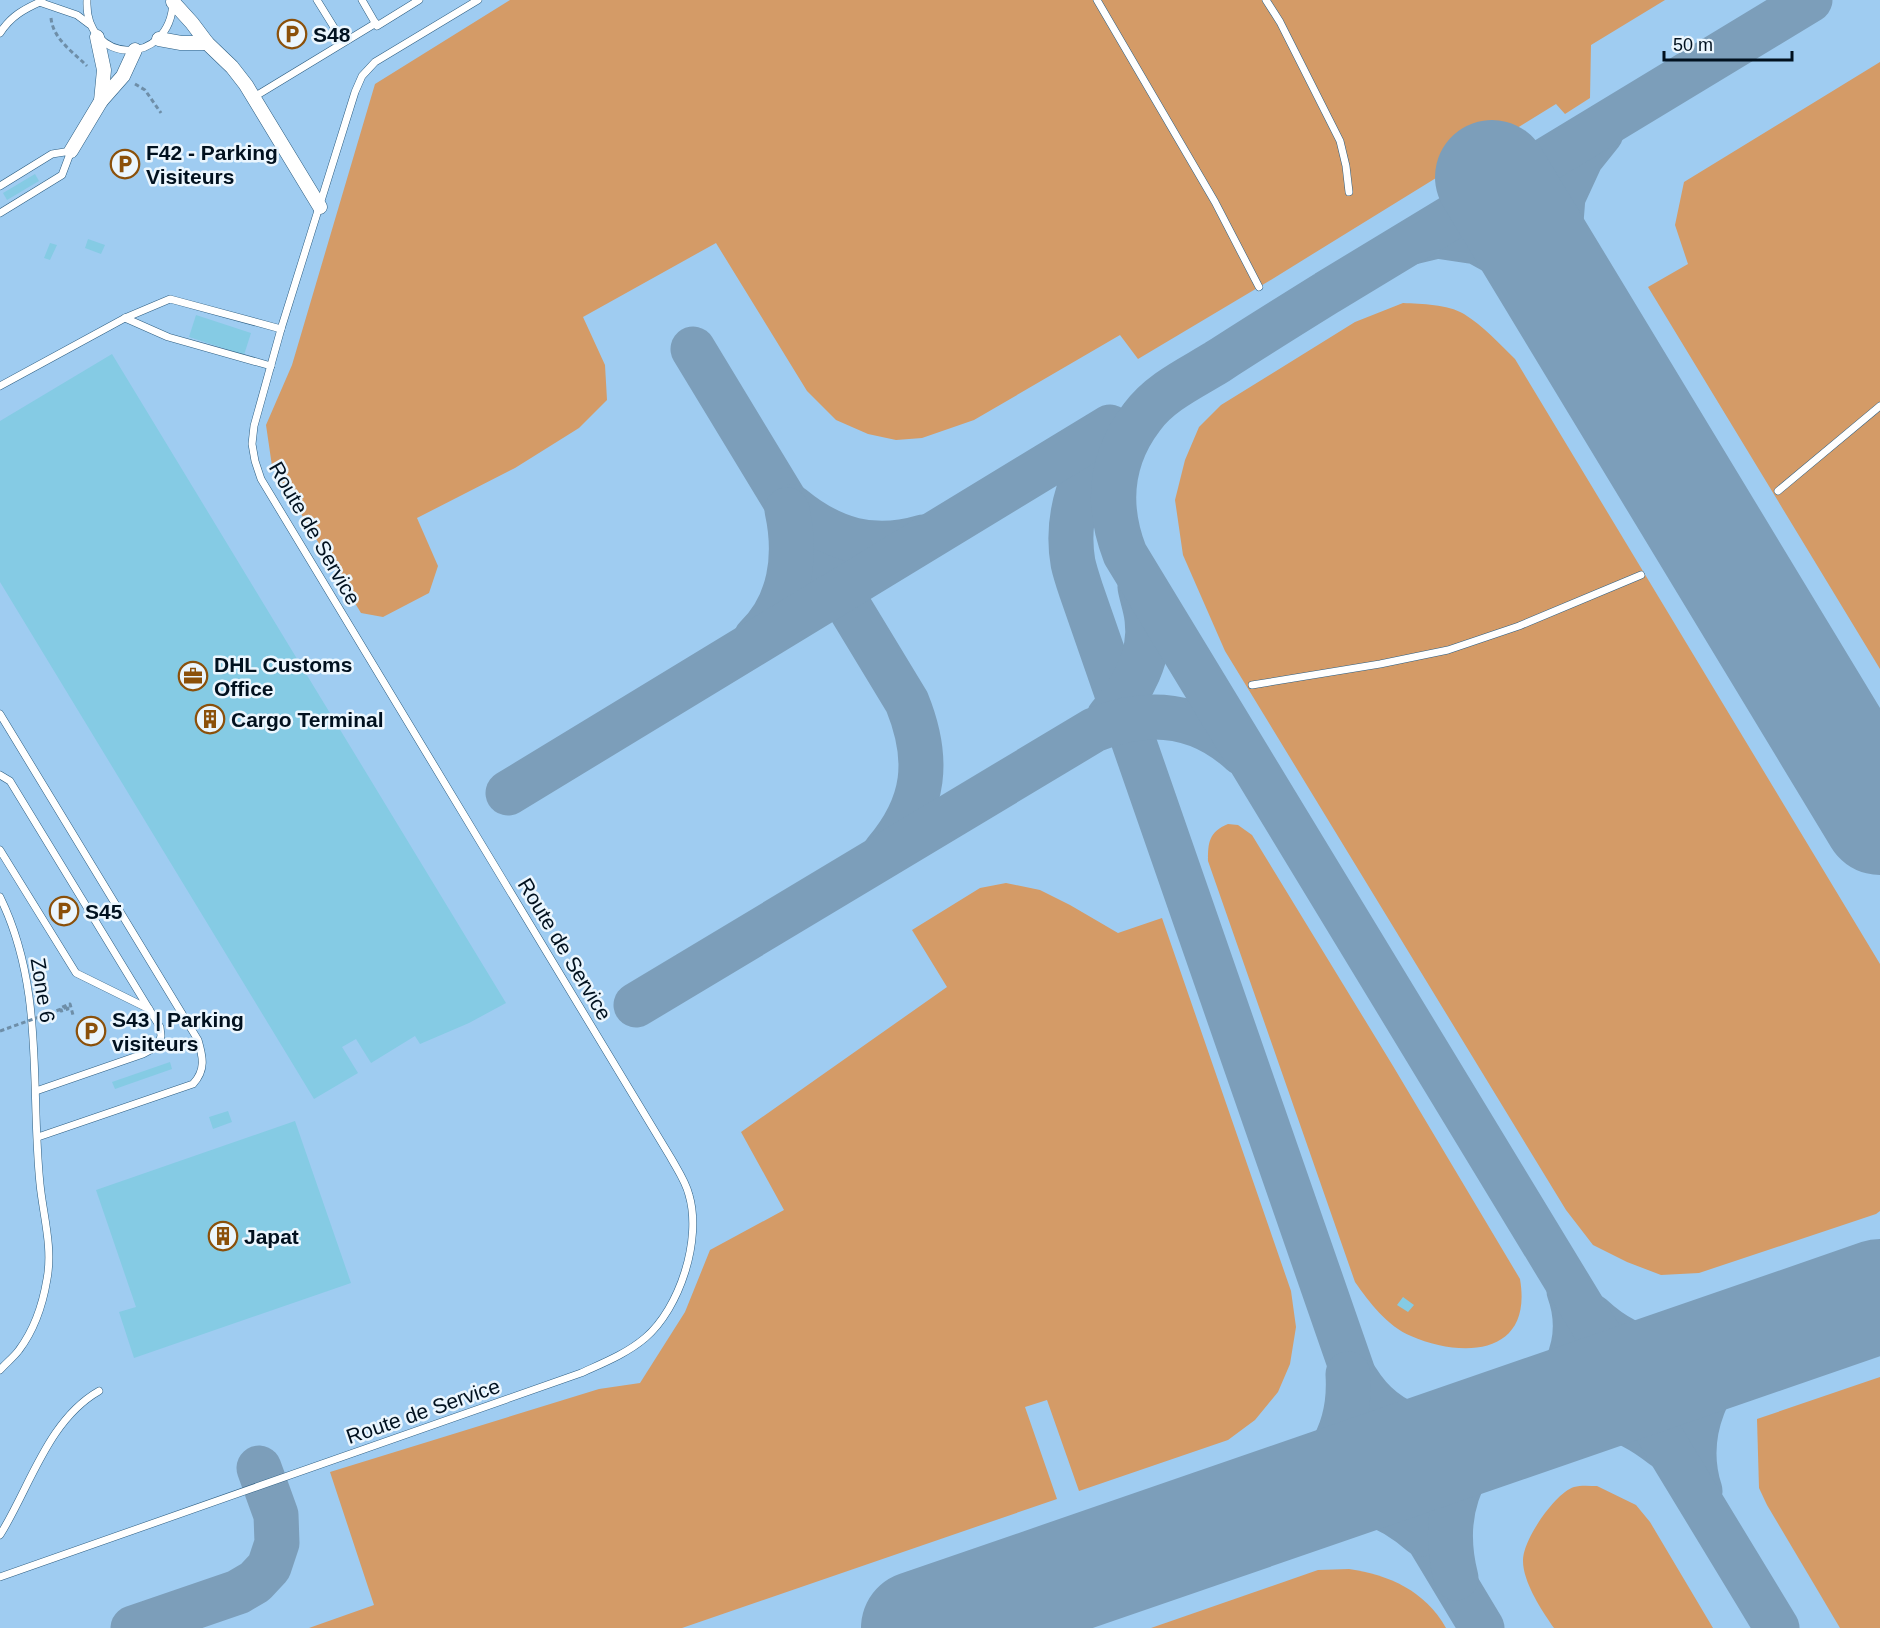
<svg xmlns="http://www.w3.org/2000/svg" width="1880" height="1628" viewBox="0 0 1880 1628" font-family="Arial,sans-serif">
  <rect width="100%" height="100%" fill="#b0d9fa"/>
  <rect fill="#9fccf1" x="0" y="0" width="1880" height="1628"/>
  <g fill="#d49b67">
    <polygon points="510,0 1665,0 1591,45 1590,98 1565,114 1556,104 1269,281 1138,359 1120,335 974,420 922,438 896,440 868,434 836,420 807,391 716,243 583,317 605,365 607,400 579,428 515,468 417,518 438,566 429,593 383,617 361,613 272,466 266,425 292,365 375,84"/>
    <polygon points="1880,62 1880,669 1648,287 1688,264 1675,225 1684,182"/>
    <path d="M 1403,303 C 1422,304 1447,304 1464,314 C 1483,326 1499,343 1515,359 L 1880,964 L 1880,1211 L 1876,1214 L 1699,1273 L 1661,1275 L 1627,1262 L 1593,1245 L 1566,1210 L 1225,651 L 1183,555 L 1175,500 L 1185,460 L 1199,427 L 1221,405 L 1355,322 Z"/>
    <path d="M 1228,824 L 1238,825 L 1252,835 L 1393,1066 L 1520,1279 C 1533,1355 1464,1359 1411,1336 C 1387,1326 1369,1302 1355,1282 L 1208,861 C 1208,842 1209,832 1228,824 Z"/>
    <polygon points="1006,883 1040,890 1070,905 1118,933 1162,918 1291,1291 1296,1327 1290,1364 1278,1392 1255,1420 1228,1440 1079,1491 1047,1400 1025,1407 1057,1499 682,1628 309,1628 374,1605 330,1472 599,1389 640,1383 685,1312 710,1250 784,1210 741,1132 947,987 912,930 980,888"/>
    <polygon points="1880,1377 1880,1628 1840,1628 1767,1505 1759,1488 1757,1419"/>
    <path d="M 1597,1486 L 1636,1505 L 1650,1522 L 1713,1628 L 1554,1628 C 1542,1611 1523,1582 1523,1561 C 1522,1541 1555,1493 1574,1487 C 1581,1485 1590,1486 1597,1486 Z"/>
    <path d="M 1349,1569 C 1390,1575 1425,1591 1446,1628 L 1151,1628 L 1318,1570 Z"/>
  </g>
  <g fill="none" stroke-linecap="round" stroke-linejoin="round">
    <g stroke="#7c9eba" stroke-width="45">
      <polyline points="1412,242 1437,236 1477,242 1517,264 1569,308 1579,322"/>
      <polyline points="1590,338 1574,305 1559,246 1563,197 1581,158 1601,133"/>
      <path d="M 693,349 L 907,702 C 930,759 926,804 885,852"/>
      <path d="M 1115,431 C 1081,464 1065,517 1073,563 C 1075,572 1078,581 1081,590 L 1377,1442 L 1408,1505 L 1482,1628"/>
      <path d="M 792,507 C 832,540 873,552 923,537"/>
      <path d="M 756,638 C 791,604 797,556 787,510"/>
      <path d="M 1109,717 C 1132,691 1152,655 1147,619 C 1146,608 1142,598 1140,587"/>
      <polyline points="508,793 1110,427"/>
      <path d="M 636,1005 L 1094,730 C 1147,708 1199,713 1242,753"/>
      <path d="M 1591,1316 C 1641,1363 1685,1357 1747,1342"/>
      <path d="M 1357,1380 C 1389,1432 1441,1439 1496,1428"/>
      <path d="M 1515,1420 C 1562,1393 1588,1344 1569,1291"/>
      <path d="M 1524,1420 C 1580,1405 1618,1410 1664,1447"/>
      <path d="M 1700,1491 C 1682,1435 1707,1370 1758,1341 C 1770,1335 1784,1330 1797,1324"/>
      <path d="M 1279,1503 C 1337,1491 1377,1494 1422,1534"/>
      <path d="M 1266,1508 C 1320,1478 1352,1439 1348,1374"/>
      <path d="M 1456,1578 C 1441,1519 1456,1462 1510,1429 C 1523,1421 1539,1415 1553,1409"/>
      <polyline points="133,1628 238,1592 255,1582 269,1567 277,1543 276,1515 259,1468"/>
      <path d="M 1777,1628 L 1125,554 C 1106,505 1110,459 1142,417 C 1160,392 1191,378 1217,362 C 1254,338 1291,315 1328,292 C 1489,195 1650,98 1810,0"/>
    </g>
    <g stroke="#7c9eba" stroke-width="114">
      <polyline points="1492,177 1880,818"/>
      <polyline points="918,1628 1880,1296"/>
    </g>
  </g>
  <g fill="#85cbe4">
    <polygon points="35,174 39,181 7,200 3,193"/>
    <polygon points="88,239 105,245 101,254 85,248"/>
    <polygon points="50,243 57,245 50,260 44,258"/>
    <polygon points="196,315 251,333 244,355 189,337"/>
    <polygon points="112,354 506,1003 469,1023 420,1044 415,1036 371,1063 356,1039 342,1047 358,1073 314,1099 0,582 0,421"/>
    <polygon points="170,1062 172,1069 115,1089 112,1082"/>
    <polygon points="228,1111 232,1122 213,1129 209,1117"/>
    <polygon points="295,1121 351,1283 134,1358 119,1312 136,1307 96,1190"/>
    <polygon points="1403,1297 1414,1305 1408,1312 1397,1305"/>
  </g>
  <g fill="none" stroke-linecap="round" stroke-linejoin="round">
    <g stroke="#2c5d81" stroke-width="8">
      <g id="lane">
        <path d="M 87,0 C 84,65 170,68 173,2"/>
        <polyline points="317,0 335,29"/>
        <polyline points="362,0 377,26 419,0"/>
        <polyline points="1097,0 1215,202 1259,287"/>
        <polyline points="1266,0 1280,22 1340,141 1346,166 1349,192"/>
        <polyline points="39,2 77,15 89,24"/>
        <path d="M 0,33 C 11,16 24,9 42,1"/>
        <polyline points="254,97 376,23"/>
        <polyline points="0,186 52,154 71,151 62,175 0,213"/>
        <polyline points="125,318 168,337 271,366"/>
        <polyline points="0,386 125,318 170,299 281,329"/>
        <polyline points="1778,491 1880,406"/>
        <polyline points="1252,685 1380,664 1448,650 1519,626 1641,575"/>
        <path d="M 0,714 L 198,1040 C 203,1057 206,1070 193,1084 L 38,1137"/>
        <polyline points="0,775 10,781 160,1027 161,1036 158,1046 143,1054 36,1091"/>
        <polyline points="0,850 76,973 149,1009"/>
        <path d="M 0,897 C 45,989 30,1086 40,1184 C 43,1215 53,1247 47,1279 C 43,1303 34,1330 19,1350 C 14,1357 6,1363 0,1370"/>
        <path d="M 0,1535 C 30,1487 48,1420 99,1391"/>
        <path d="M 0,1577 L 581,1373 C 603,1363 626,1354 645,1338 C 680,1308 702,1239 689,1195 C 686,1182 677,1169 671,1158 L 261,479 L 255,461 L 252,444 L 254,426 L 281,329 L 355,92 L 362,76 L 375,62 L 478,0"/>
      </g>
    </g>
    <g stroke="#2c5d81" stroke-width="15">
      <g id="street">
        <polyline points="173,2 192,23 207,43 232,67 246,85 320,207"/>
        <polyline points="97,37 104,70 101,101"/>
        <polyline points="159,39 181,43 207,43"/>
        <polyline points="71,151 101,101 123,76 135,50"/>
      </g>
    </g>
    <g stroke="#6e8ea8" stroke-width="3" stroke-dasharray="4.5 3" stroke-linecap="butt">
      <path d="M 51,18 C 53,39 73,52 87,66"/>
      <polyline points="135,84 145,90 161,113"/>
      <polyline points="67,1007 68,1009 61,1011 60,1008 70,1004 73,1015"/>
    </g>
    <use href="#lane" stroke="#fff" stroke-width="7"/>
    <use href="#street" stroke="#fff" stroke-width="14"/>
    <polyline stroke="#6e8ea8" stroke-width="3" stroke-dasharray="4.5 3" stroke-linecap="butt" points="0,1031 67,1007"/>
  </g>
  <defs>
    <g id="parking-ring" transform="scale(1.5)"><circle r="9.5" fill="#ebf6fe" stroke="#8b500a" stroke-width="1.5"/><path d="M-3.5-5.5H1a3.5 3.5 0 0 1 0 7H-1V5.5H-3.5ZM-1-3.4V-.6H.8a1.4 1.4 0 0 0 0-2.8Z" fill="#8b500a"/></g>
    <g id="office-ring" transform="scale(1.5)"><circle r="9.5" fill="#ebf6fe" stroke="#8b500a" stroke-width="1.5"/><path d="M-6-3h4V-5.5h4V-3h4V5H-6ZM-1-4.5V-3h2v-1.5ZM-6 0V1H6V0Z" fill="#8b500a"/></g>
    <g id="building-ring" transform="scale(1.5)"><circle r="9.5" fill="#ebf6fe" stroke="#8b500a" stroke-width="1.5"/><path d="M-4-6H4V6H1V3H-1V6H-4ZM-2.5-4.3h1.7v1.8h-1.7ZM.8-4.3h1.7v1.8H.8ZM-2.5-1h1.7V.8h-1.7ZM.8-1h1.7V.8H.8Z" fill="#8b500a"/></g>
  </defs>
  <g fill-rule="evenodd">
    <use href="#parking-ring" x="292" y="34"/>
    <use href="#parking-ring" x="125" y="164"/>
    <use href="#office-ring" x="193" y="676"/>
    <use href="#building-ring" x="210" y="719"/>
    <use href="#parking-ring" x="64" y="911"/>
    <use href="#parking-ring" x="91" y="1031"/>
    <use href="#building-ring" x="223" y="1236"/>
  </g>
  <g text-anchor="middle" dominant-baseline="central" stroke-width="5" stroke-linejoin="round" paint-order="stroke">
    <g font-size="21" font-weight="bold" fill="#01111f" stroke="#ebf6fe" text-anchor="start">
      <text x="313" y="34">S48</text>
      <text x="146" y="152">F42 - Parking<tspan x="146" dy="24">Visiteurs</tspan></text>
      <text x="214" y="664">DHL Customs<tspan x="214" dy="24">Office</tspan></text>
      <text x="231" y="719">Cargo Terminal</text>
      <text x="85" y="911">S45</text>
      <text x="112" y="1019">S43 | Parking<tspan x="112" dy="24">visiteurs</tspan></text>
      <text x="244" y="1236">Japat</text>
    </g>
    <g font-size="21" fill="#01111f" stroke="#ebf6fe">
      <text transform="translate(315 533) rotate(60)">Route de Service</text>
      <text transform="translate(565 949) rotate(59)">Route de Service</text>
      <text transform="translate(43 990) rotate(81)">Zone 6</text>
      <text transform="translate(423 1411) rotate(-19)">Route de Service</text>
    </g>
  </g>
  <path d="M1664 51v9h128v-9" fill="none" stroke="#01111f" stroke-width="3"/>
  <text x="1673" y="51" font-size="18" fill="#01111f" stroke="#ebf6fe" stroke-width="4.5" paint-order="stroke">50 m</text>
</svg>
